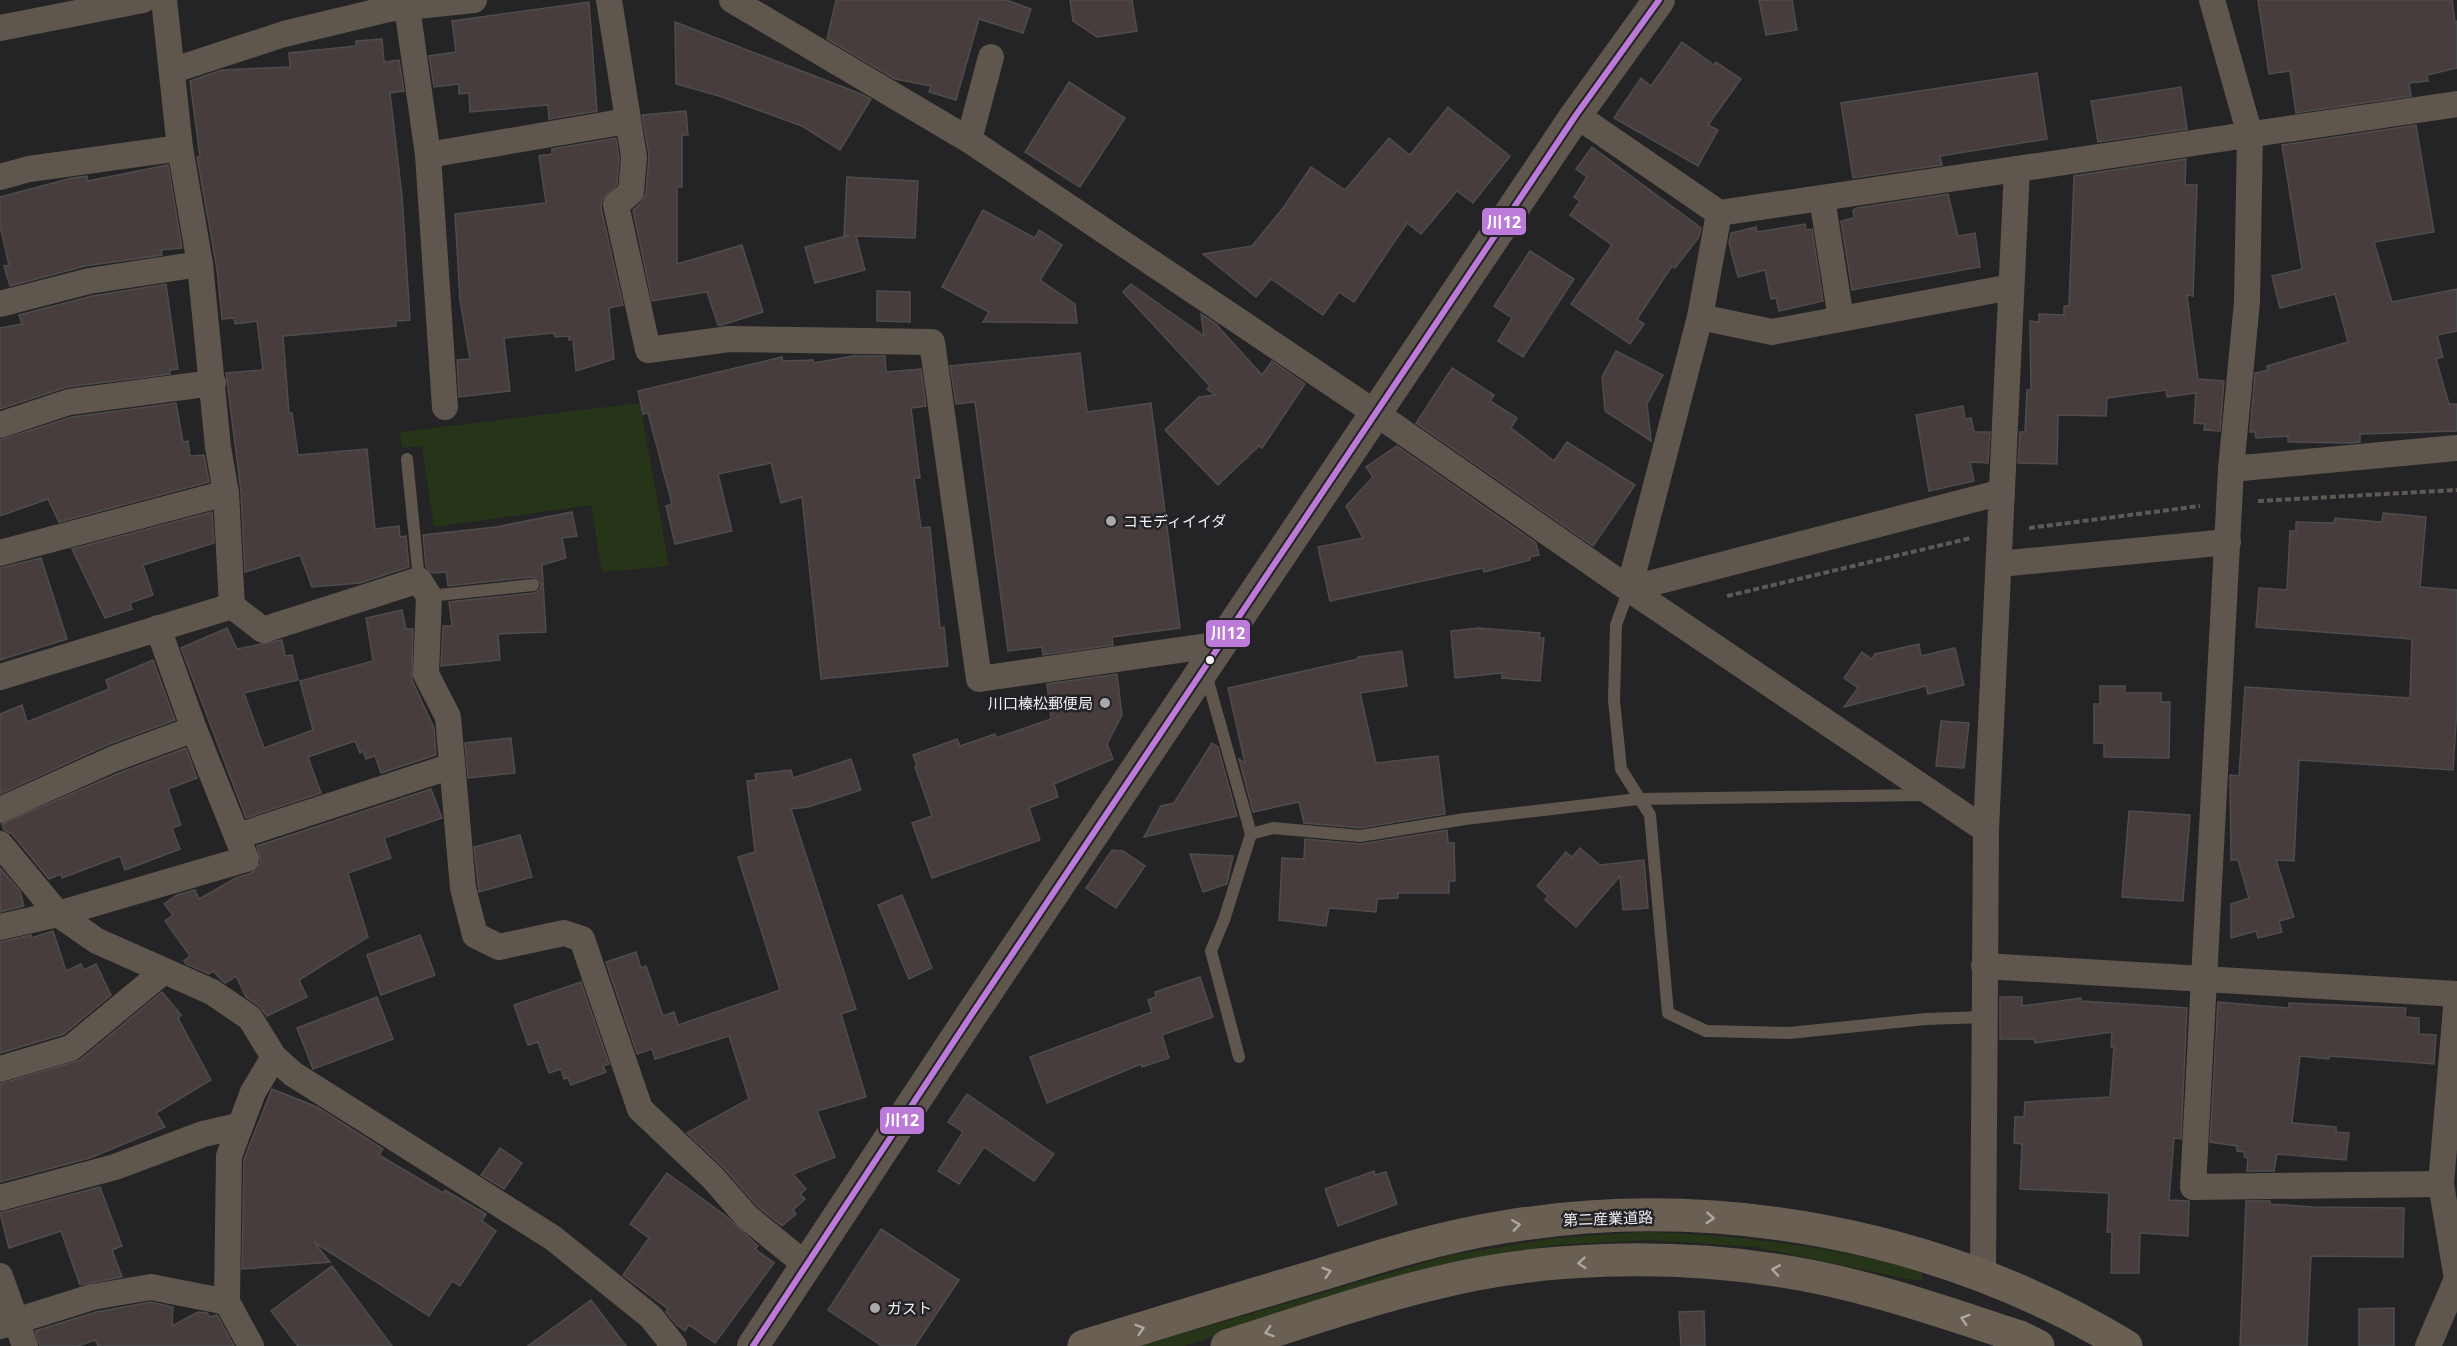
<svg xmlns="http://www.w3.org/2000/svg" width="2457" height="1346" viewBox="0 0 2457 1346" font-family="'Noto Sans','Noto Sans JP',sans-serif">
  <rect width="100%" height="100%" fill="#242325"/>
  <g fill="#263517">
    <polygon points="640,403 669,566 602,572 591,505 434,527 422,446 402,448 400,432"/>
    <path d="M 1642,1232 C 1735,1234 1829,1246 1920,1271 L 1922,1275 L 1922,1280 L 1913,1280 L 1755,1247 L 1648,1240 L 1557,1245 L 1496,1254 L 1360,1288 L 1185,1346 L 1140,1346 L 1451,1255 L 1555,1238 Z"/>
  </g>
  <g fill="#473d3d" stroke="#4e4c4d" stroke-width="1.5">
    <polygon points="836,0 1006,0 1031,9 1023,33 979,19 956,100 929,92 931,86 895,79 827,39"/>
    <polygon points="1070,0 1132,0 1137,31 1097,37 1073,21"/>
    <polygon points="1759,0 1792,0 1797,30 1766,35"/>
    <polygon points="2258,0 2452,0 2455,22 2457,21 2457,68 2427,75 2428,81 2409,83 2411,96 2296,113 2290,71 2269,74"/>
    <polygon points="589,2 597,111 549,119 548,105 470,112 469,93 459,94 459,84 434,87 429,56 456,52 452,21"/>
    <polygon points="675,22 861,94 871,99 840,150 802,126 719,96 676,84"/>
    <polygon points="382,39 384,62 399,60 404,91 390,93 402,196 410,320 396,321 396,326 283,336 289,413 292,413 298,455 367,449 375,529 399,526 400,537 406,536 409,567 360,583 312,587 300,555 245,572 241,492 226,373 263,370 257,321 235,324 234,318 222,319 217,269 197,157 200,157 190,81 222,70 290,67 289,53 356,46 356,41"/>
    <polygon points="1682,42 1714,65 1716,62 1741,79 1708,125 1718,130 1698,166 1614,118 1641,78 1651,86"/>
    <polygon points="2037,73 2047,139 1940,156 1942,165 1853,178 1841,103"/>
    <polygon points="1069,82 1125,118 1080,187 1025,152"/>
    <polygon points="2181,87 2187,129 2098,142 2091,101"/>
    <polygon points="1448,107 1510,156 1473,203 1457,191 1421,234 1407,223 1354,302 1339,292 1323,315 1271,279 1256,297 1203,254 1252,246 1283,208 1311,167 1345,190 1389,138 1410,155"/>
    <polygon points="686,111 688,135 682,135 682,187 677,187 677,264 742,245 763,312 722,325 718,325 707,292 652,301 633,210 641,203 646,193 649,155 642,115"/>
    <polygon points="2416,125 2434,232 2374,242 2392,302 2457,289 2457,331 2437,335 2443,357 2436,359 2449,404 2457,404 2457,431 2360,434 2360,442 2350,443 2288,442 2288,436 2256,438 2255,432 2250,432 2255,373 2268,370 2267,366 2348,342 2335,294 2280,308 2272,276 2302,269 2282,145"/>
    <polygon points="616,138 619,158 617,185 602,200 601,208 623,305 609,308 614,359 576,371 573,339 569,340 569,336 555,337 554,333 504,338 510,391 459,397 457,360 470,359 460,300 455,214 546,203 539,156 552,154 552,149"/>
    <polygon points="1592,147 1701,228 1699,237 1675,268 1672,266 1637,319 1644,324 1630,344 1571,304 1612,245 1570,215 1580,201 1574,197 1587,177 1576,169"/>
    <polygon points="2186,159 2185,185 2197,185 2193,296 2187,295 2198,379 2224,381 2220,431 2204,430 2205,424 2194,423 2196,393 2167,397 2166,390 2107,398 2106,416 2058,415 2057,464 2018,463 2020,432 2025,432 2027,390 2031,390 2030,321 2039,322 2039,314 2064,315 2064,306 2069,306 2074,176"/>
    <polygon points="168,165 182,248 161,250 162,255 85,266 10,286 4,266 9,265 0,226 0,197 72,178 87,176 88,181"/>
    <polygon points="847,177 918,181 915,238 856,236 865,270 815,283 805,247 850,235 844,235"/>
    <polygon points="1948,194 1958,236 1975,233 1980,267 1852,290 1841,221 1854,218 1853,210 1857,208"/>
    <polygon points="983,210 1035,238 1039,230 1062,245 1040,280 1075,304 1077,323 983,322 989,312 942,287"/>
    <polygon points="1805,224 1806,230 1812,229 1823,301 1779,311 1776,298 1771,299 1765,270 1738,277 1729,243 1731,233 1756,227 1757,232"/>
    <polygon points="1530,251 1574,279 1523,357 1498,341 1512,318 1494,306"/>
    <polygon points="166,284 178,369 170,370 170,374 67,387 0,409 0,328 22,324 19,315 92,296"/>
    <polygon points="1131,284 1204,336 1201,314 1215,323 1262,375 1272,361 1305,384 1262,448 1259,446 1218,485 1165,430 1199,397 1215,395 1207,389 1210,386 1123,292"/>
    <polygon points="877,291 910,292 910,322 877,321"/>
    <polygon points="1616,351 1663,375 1647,404 1651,441 1605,411 1602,377"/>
    <polygon points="1080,353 1087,412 1151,403 1180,628 1112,637 1113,645 1043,655 1042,647 1008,651 975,402 956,404 950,366"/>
    <polygon points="853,356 885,356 886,372 921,369 926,406 911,408 920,478 914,478 921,528 930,527 940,628 944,627 948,666 821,679 802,497 781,503 771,463 718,474 732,531 675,544 666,506 672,504 648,413 643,414 638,391 782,357 783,361 813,360 814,363"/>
    <polygon points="1452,368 1494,395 1490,401 1517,418 1511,428 1554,461 1567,442 1635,485 1593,546 1416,423"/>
    <polygon points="176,403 183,442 188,441 190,456 204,455 209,482 59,522 48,499 0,516 0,440 72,417"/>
    <polygon points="1963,406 1965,419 1971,418 1974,432 1990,432 1988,463 1970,462 1974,481 1929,491 1916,415"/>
    <polygon points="1397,446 1536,543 1539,555 1530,557 1530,560 1484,572 1483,568 1330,601 1318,547 1363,538 1346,506 1373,477 1366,467"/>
    <polygon points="212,512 214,543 143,565 153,595 130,603 132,609 105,618 72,549"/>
    <polygon points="572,512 577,536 562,538 566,558 542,565 546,632 498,634 500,660 441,666 443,626 452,626 449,602 534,593 540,589 541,584 532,577 448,586 446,572 432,573 426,567 423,535 496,527"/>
    <polygon points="2383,513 2426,517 2420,587 2457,590 2457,708 2453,770 2299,760 2294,861 2276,860 2294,917 2279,921 2282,932 2258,938 2256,931 2231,938 2231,904 2249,898 2238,860 2231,860 2230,775 2239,776 2245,687 2410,698 2412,639 2256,627 2259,588 2287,590 2290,531 2296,531 2296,522 2334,523 2335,518 2382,522"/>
    <polygon points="41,558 67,639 0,660 0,568"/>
    <polygon points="402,610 406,629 413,629 412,680 434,728 436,755 381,773 375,756 366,759 363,751 360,753 355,741 308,757 321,793 246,818 181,648 227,628 237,649 282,640 285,656 292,655 298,680 244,693 264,748 313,730 300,681 373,661 366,618"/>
    <polygon points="1479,628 1540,633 1539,638 1544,638 1540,681 1502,678 1502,673 1455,678 1451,631"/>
    <polygon points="1919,644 1921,656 1955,648 1964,685 1928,694 1926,686 1844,707 1858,688 1844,678 1862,652 1872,659 1875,654"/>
    <polygon points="1402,651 1407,686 1360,693 1376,763 1438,756 1445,814 1360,828 1304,823 1299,802 1253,812 1239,759 1245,763 1228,688 1358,659 1358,657"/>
    <polygon points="153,660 175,720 107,745 0,794 0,714 22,705 27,722 109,689 106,680"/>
    <polygon points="1117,674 1122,715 1107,744 1113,759 1054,784 1058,797 1029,808 1040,840 932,878 912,823 932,816 915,767 917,766 913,755 957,739 960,746 995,734 996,738 1051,719 1047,684"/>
    <polygon points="2100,686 2125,686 2125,693 2161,693 2161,702 2170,702 2169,758 2104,757 2104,743 2094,743 2094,704 2100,704"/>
    <polygon points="1941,721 1969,723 1964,768 1936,766"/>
    <polygon points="511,738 515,773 468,778 465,743"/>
    <polygon points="1212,743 1218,747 1237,816 1144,837 1161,806 1174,803"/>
    <polygon points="186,748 197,778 168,789 181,825 172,828 180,849 125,870 120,856 62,878 61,874 49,879 12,834 4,830 2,824 119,773"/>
    <polygon points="851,759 861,790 808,807 791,809 856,1009 841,1014 866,1097 817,1111 835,1157 793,1174 806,1189 800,1194 805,1199 793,1210 796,1214 782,1226 757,1206 724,1168 687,1133 749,1099 729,1036 655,1059 652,1049 637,1054 606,962 636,952 641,968 646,966 663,1016 674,1012 678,1025 780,990 738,857 755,852 747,781 756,780 755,774 791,770 793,778"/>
    <polygon points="431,789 442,818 384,838 391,858 348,873 368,937 299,980 307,997 267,1016 259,1006 246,997 236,976 225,983 213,971 209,974 186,964 184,961 190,956 165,921 173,915 164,904 177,895 195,890 199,899 236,878 251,873 261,862 257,846"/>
    <polygon points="2129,811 2190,815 2183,901 2122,897"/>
    <polygon points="1447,830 1448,843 1454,843 1455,881 1449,881 1449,893 1398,893 1398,898 1377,899 1376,912 1329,908 1326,926 1279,920 1282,858 1304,859 1305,839 1361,844"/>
    <polygon points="520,835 532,877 479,892 474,847"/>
    <polygon points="1580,848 1600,865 1644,860 1648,908 1623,910 1620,876 1576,927 1545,900 1548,896 1537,886 1566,852 1572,857"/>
    <polygon points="1112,850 1123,851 1145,866 1116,908 1086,888"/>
    <polygon points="1190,854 1233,856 1227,884 1203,892"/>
    <polygon points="0,868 20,891 24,906 0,912"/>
    <polygon points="902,895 932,968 909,979 878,905"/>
    <polygon points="53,931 66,971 81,964 84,970 96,964 111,995 64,1034 0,1053 0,942 31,935 31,938"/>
    <polygon points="420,935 435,975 381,995 367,955"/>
    <polygon points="1200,977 1213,1017 1162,1035 1169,1058 1142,1067 1141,1064 1047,1103 1030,1057 1152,1012 1148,1000 1156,997 1155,992"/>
    <polygon points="581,982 609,1064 603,1066 606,1072 571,1085 568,1078 564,1079 561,1069 549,1073 538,1042 528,1045 514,1005"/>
    <polygon points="162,992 181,1015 178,1018 211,1080 156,1113 165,1127 90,1158 0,1182 0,1084 80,1060"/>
    <polygon points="377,997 393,1039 313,1069 297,1028"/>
    <polygon points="2000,997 2022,997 2022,1006 2081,998 2082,1001 2187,1008 2181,1139 2174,1138 2169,1200 2189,1201 2188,1236 2140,1233 2139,1273 2111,1273 2112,1232 2107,1232 2109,1193 2020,1189 2022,1144 2014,1143 2015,1117 2024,1117 2025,1102 2110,1097 2114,1047 2111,1047 2112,1032 2035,1043 2034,1039 2000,1039"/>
    <polygon points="2218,1002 2289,1008 2289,1003 2406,1008 2405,1017 2419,1018 2419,1034 2436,1035 2434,1064 2329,1056 2329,1059 2300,1056 2292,1123 2336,1127 2336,1132 2349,1133 2346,1160 2277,1154 2274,1171 2247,1171 2248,1158 2244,1157 2245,1152 2237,1151 2237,1146 2210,1142"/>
    <polygon points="272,1089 317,1107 383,1149 379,1155 443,1193 445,1190 486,1214 482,1221 496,1231 460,1286 452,1281 429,1316 314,1242 330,1262 242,1269 244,1159"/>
    <polygon points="967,1094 1054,1154 1034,1181 984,1147 959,1184 938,1171 963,1132 948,1122"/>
    <polygon points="500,1148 522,1163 504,1189 481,1175"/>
    <polygon points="1374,1171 1375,1175 1386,1172 1397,1204 1338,1226 1325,1189"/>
    <polygon points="667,1173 726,1216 758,1246 755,1249 774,1263 715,1343 689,1325 685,1331 677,1325 666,1312 668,1309 623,1275 649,1238 630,1224"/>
    <polygon points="100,1187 122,1246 112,1250 122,1277 80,1285 61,1231 9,1248 0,1213"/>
    <polygon points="2246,1201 2270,1201 2270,1204 2313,1207 2404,1208 2403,1257 2311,1256 2307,1346 2240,1346"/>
    <polygon points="881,1229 959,1280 915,1346 882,1346 828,1310"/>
    <polygon points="332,1266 392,1346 298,1346 271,1311"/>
    <polygon points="591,1300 626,1346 528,1346"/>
    <polygon points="151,1302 173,1307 172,1326 198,1312 207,1313 210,1317 217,1315 234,1346 98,1346 95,1340 78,1346 40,1346 35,1331 96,1312"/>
    <polygon points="2394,1308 2394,1346 2359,1346 2359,1309"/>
    <polygon points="1704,1311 1705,1346 1681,1346 1679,1312"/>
  </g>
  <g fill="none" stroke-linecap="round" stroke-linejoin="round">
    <g stroke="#5e5955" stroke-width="4" stroke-dasharray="6 3" stroke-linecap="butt">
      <polyline points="2258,501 2457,490"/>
      <polyline points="2029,528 2200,506"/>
      <polyline points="1727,596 1971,538"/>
    </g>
    <g stroke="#5f574d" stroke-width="12">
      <polyline points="407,459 419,580"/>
      <polyline points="1629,589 1616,625 1614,700 1621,769 1650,815 1668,1013 1706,1031 1789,1033 1926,1019 1984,1017"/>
      <polyline points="429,596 533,585"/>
      <polyline points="1206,674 1251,834 1273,828 1360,836 1465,819 1638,799 1927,795"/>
      <polyline points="1239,1057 1211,951 1224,920 1251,834"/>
    </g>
    <g stroke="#5f574d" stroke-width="26">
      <polyline points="164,0 180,148 200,264 218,447 226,493 232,606 263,630 419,580 429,596 426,674 448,717 463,888 475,935 499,947 564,933 582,939 640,1109 713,1178 747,1217 805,1264"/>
      <polyline points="609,0 634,157 631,192 616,205 648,350 729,339 932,342 979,679 1221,644"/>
      <polyline points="732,0 969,140 1377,414 1629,589 1986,830"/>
      <polyline points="2212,0 2250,135 2247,302 2231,469 2193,1187 2441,1184"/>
      <polyline points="407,7 428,155 445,407"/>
      <polyline points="0,28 143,0"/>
      <polyline points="174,70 284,34 388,9 474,0"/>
      <polyline points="1576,115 1719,213 2457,104"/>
      <polyline points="969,140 991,57"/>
      <polyline points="428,155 627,121"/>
      <polyline points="0,177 29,169 180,148"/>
      <polyline points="1822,198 1841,319"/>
      <polyline points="1719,213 1700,317 1629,589 2002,492"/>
      <polyline points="0,304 89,281 200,264"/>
      <polyline points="1700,317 1772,332 2011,287"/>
      <polyline points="0,425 69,402 213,383"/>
      <polyline points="2231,469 2457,448"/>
      <polyline points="0,553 226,493"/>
      <polyline points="1999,564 2228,542"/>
      <polyline points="0,677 232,606"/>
      <polyline points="0,810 113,759 194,729"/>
      <polyline points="238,836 452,766"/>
      <polyline points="0,844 58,914 97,941 212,992 250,1018 274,1057 293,1074 553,1238 651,1317 674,1346"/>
      <polyline points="0,927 58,914 246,859 194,729 158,628"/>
      <polyline points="1984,966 2457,994"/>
      <polyline points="0,1069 71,1048 164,971"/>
      <polyline points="0,1198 115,1167 203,1134 238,1126"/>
      <polyline points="1983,1275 1986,830 2017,169"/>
      <polyline points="0,1276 25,1346"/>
      <polyline points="227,1302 229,1156 253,1092 274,1057"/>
      <polyline points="0,1326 92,1297 151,1287 227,1302 251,1346"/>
      <polyline points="2428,1346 2457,1279 2441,1184 2457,996"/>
    </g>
    <polyline stroke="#5f574d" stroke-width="32" points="753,1346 970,1017 1576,115 1659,0"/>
    <g stroke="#6a5f53" stroke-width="33">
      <path d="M 1084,1346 C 1162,1322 1240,1298 1319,1275 C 1380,1256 1440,1237 1503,1227 C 1716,1192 1941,1234 2126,1346"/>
      <path d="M 1227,1346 C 1296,1324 1365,1300 1436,1283 C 1540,1256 1669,1254 1775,1270 C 1859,1282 1940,1311 2020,1337 L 2038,1346"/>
    </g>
    <g stroke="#232226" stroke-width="10">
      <polyline id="bus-1" points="753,1346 970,1017 1576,115 1659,0"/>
    </g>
    <use href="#bus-1" stroke="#bd7bd9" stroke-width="6"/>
  </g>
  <defs><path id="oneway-chevron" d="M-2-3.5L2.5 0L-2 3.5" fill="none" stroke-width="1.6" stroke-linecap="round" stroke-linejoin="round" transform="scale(1.5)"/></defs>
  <g stroke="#aea8a3">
    <use href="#oneway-chevron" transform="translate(1710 1218) rotate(3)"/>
    <use href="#oneway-chevron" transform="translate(1516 1225) rotate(-8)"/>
    <use href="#oneway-chevron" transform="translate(1582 1263) rotate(175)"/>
    <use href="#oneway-chevron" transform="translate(1776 1270) rotate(-171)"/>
    <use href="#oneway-chevron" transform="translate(1327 1272) rotate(-17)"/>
    <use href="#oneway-chevron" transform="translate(1965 1319) rotate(-162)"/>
    <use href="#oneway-chevron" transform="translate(1140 1329) rotate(-17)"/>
    <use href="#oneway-chevron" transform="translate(1269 1332) rotate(162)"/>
  </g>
  <g fill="#a9a8ab" stroke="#232226" stroke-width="2">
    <circle cx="1111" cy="521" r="6"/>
    <circle cx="1105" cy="703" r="6"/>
    <circle cx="875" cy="1308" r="6"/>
  </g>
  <circle fill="#f1f0f3" stroke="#232226" stroke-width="2" cx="1210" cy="660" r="5"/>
  <g text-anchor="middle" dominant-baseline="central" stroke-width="5" stroke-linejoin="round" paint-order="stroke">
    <g font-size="15" fill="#f1f0f3" stroke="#232226" text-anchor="start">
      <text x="1123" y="521">コモディイイダ</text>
      <text x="1093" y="703" text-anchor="end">川口榛松郵便局</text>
      <text x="887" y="1308">ガスト</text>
    </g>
    <g font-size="15" fill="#f1f0f3" stroke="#232226">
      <text transform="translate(1608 1218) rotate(-2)">第二産業道路</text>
    </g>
  </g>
  <g stroke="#232226" stroke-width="2">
    <rect x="1481" y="207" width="46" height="29" rx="6" fill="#bd7bd9"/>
    <rect x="1205" y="619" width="46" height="29" rx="6" fill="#bd7bd9"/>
    <rect x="879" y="1106" width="46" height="29" rx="6" fill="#bd7bd9"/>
  </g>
  <g font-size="16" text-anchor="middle" font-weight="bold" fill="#fff">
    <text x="1504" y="228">川12</text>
    <text x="1228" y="639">川12</text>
    <text x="902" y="1126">川12</text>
  </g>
</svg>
